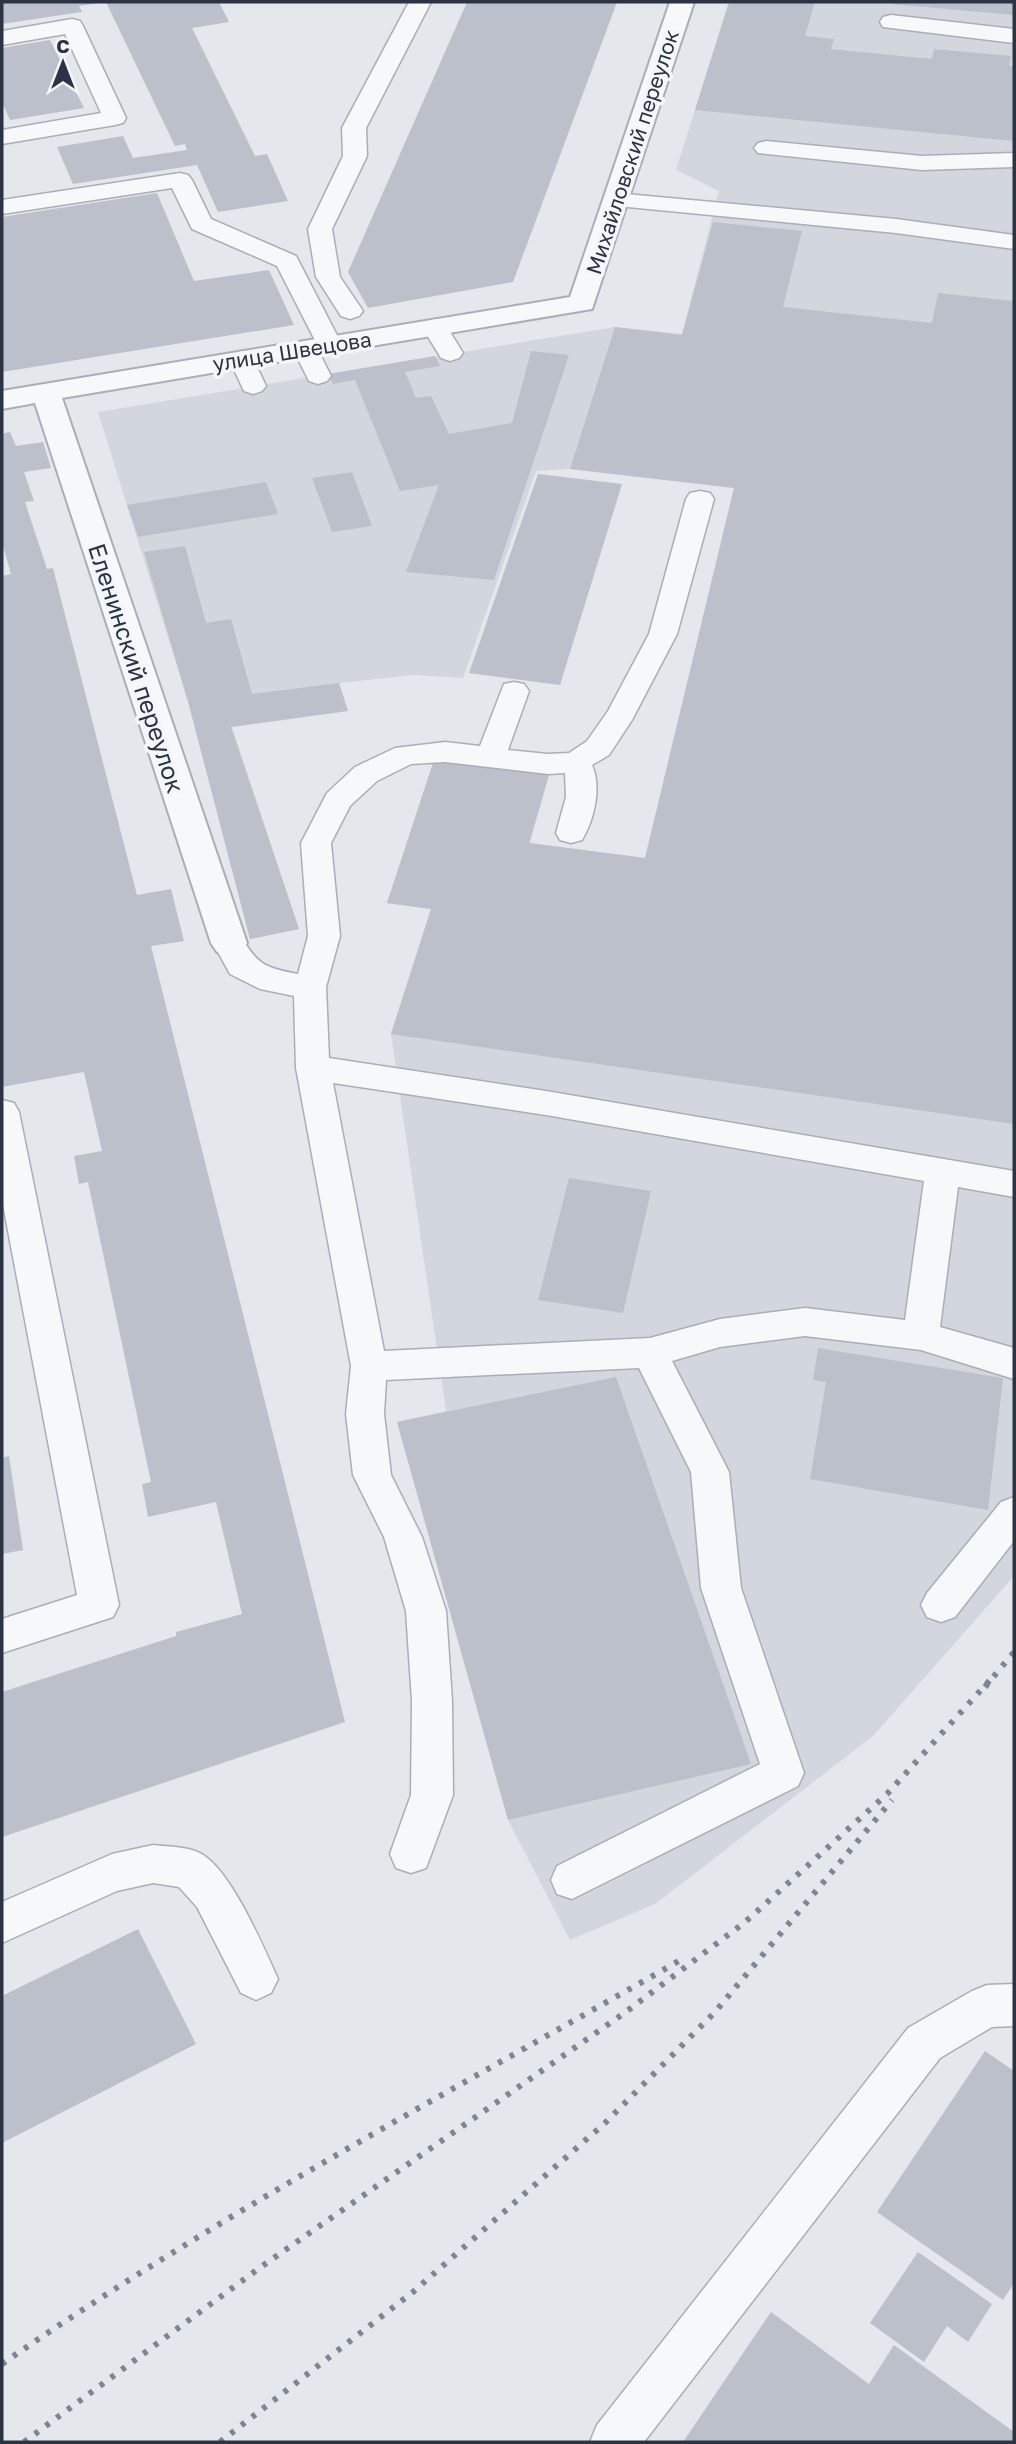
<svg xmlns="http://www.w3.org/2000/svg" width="1016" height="2444" viewBox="0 0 1016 2444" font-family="'Golos Text',sans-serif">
  <rect width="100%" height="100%" fill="#e4e7ec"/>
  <polygon fill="#d2d6de" points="729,2 1014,2 1014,1576 873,1736 655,1904 570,1940 508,1820 397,1422 446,1411 391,1034 431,909 387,903 434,760 549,775 530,843 645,858 734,488 570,469 536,471 463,678 414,675 339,683 348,711 232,727 299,929 250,939 189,705 98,412 615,327 682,334 719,191 676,170"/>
  <g fill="#bbc0ca">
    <polygon points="2,2 98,2 99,3 79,6 82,12 2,24"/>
    <polygon points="106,2 219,2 229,22 192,28 255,156 267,154 288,201 218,212 197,165 73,184 57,147 123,136 133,158 187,150 185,144 175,146"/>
    <polygon points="467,2 617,2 513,282 368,308 348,272"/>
    <polygon points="729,2 815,2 805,36 834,39 831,49 932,59 934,49 1011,56 1009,66 1014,66 1014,141 695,110"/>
    <polygon points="891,2 1014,2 1014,15 891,4"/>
    <polygon points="50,40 84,108 10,120 2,102 2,48"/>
    <polygon points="157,193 194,281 269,270 294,325 2,372 2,217"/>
    <polygon points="713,222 802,231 783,307 932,323 938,293 1014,301 1014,1124 391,1034 431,909 387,903 434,760 549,775 529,843 645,858 734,488 570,469 615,327 682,335"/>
    <polygon points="531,351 569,355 494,580 406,572 439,485 400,491 355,380 333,384 328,374 435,356 440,366 405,372 416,398 431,396 449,434 512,423"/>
    <polygon points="10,432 16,446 43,442 51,468 24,472 34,501 25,502 47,569 53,568 137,895 171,889 184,941 151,946 345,1722 2,1837 2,1692 176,1636 176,1632 242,1614 216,1502 148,1517 142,1484 151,1482 88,1182 79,1184 74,1156 102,1151 84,1072 2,1087 2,576 11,574 2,542 2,434"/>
    <polygon points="352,472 372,526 332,532 312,478"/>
    <polygon points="538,474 622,484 560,685 469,673"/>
    <polygon points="266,482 278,514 138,537 127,505"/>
    <polygon points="185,546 206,623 231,619 252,694 339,683 348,711 231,727 299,929 250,939 189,705 144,552"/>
    <polygon points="569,1178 651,1191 623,1313 538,1300"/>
    <polygon points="818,1348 1003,1378 988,1510 810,1479 826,1382 813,1380"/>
    <polygon points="616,1377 751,1764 508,1820 397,1422"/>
    <polygon points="9,1456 23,1550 2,1554 2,1458"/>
    <polygon points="138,1929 196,2044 2,2143 2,1996"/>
    <polygon points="985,2051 1014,2071 1014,2283 1003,2300 877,2212"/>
    <polygon points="918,2252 992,2304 968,2342 947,2326 924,2362 870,2323"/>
    <polygon points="771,2312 869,2384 894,2345 1014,2432 1014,2442 683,2442"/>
  </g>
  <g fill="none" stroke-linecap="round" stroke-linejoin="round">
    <g stroke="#a9aeb7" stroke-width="3">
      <g id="lane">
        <polygon points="409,2 431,2 366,128 367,156 332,229 340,277 363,311 359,316 350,319 341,316 316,277 308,229 343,156 342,128"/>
        <polygon points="891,15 1014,29 1014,43 883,27 880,22 883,17"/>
        <polygon points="72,19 80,21 83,26 126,118 123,123 115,125 2,144 2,130 101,113 65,34 2,45 2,31"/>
        <polygon points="766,141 922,156 1014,153 1014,167 922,170 758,153 754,148 758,143"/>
        <polygon points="180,173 188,175 192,180 211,219 296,256 342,345 338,350 329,353 320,350 277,266 192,229 172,188 2,214 2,200"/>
        <polygon points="615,193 896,219 1014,235 1014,249 896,233 607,205 603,200 607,195"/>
        <polygon points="435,319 444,322 463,353 459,358 450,361 441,358 422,327 426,322"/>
        <polygon points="306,341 315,344 331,376 327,381 318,384 309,381 293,349 297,344"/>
        <polygon points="242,351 251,354 266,386 262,391 253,394 244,391 229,359 233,354"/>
        <path d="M 700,491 L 710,493 L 714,499 L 677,634 L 632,720 L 609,755 L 592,765 C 602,788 594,820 582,840 L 571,843 L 560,840 L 556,833 L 566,797 L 565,773 L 548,774 L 445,762 L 411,764 L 377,781 L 350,806 L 331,843 L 340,936 L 326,987 L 329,1058 L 546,1091 L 1014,1171 L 1014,1197 L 958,1187 L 940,1327 L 1014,1348 L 1014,1379 L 921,1350 L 805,1336 L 720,1347 L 672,1361 L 729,1472 L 741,1588 L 804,1773 L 798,1786 L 572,1899 L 557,1894 L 551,1880 L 557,1866 L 760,1764 L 701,1588 L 691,1472 L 639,1368 L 386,1380 L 384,1414 L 391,1475 L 422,1537 L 446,1611 L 452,1701 L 453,1795 L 426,1868 L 411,1873 L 396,1868 L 390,1854 L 411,1795 L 412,1701 L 406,1611 L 384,1537 L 353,1475 L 346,1414 L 351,1366 L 296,1068 L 294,996 L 260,989 L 230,974 L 213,943 L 218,935 L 229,932 L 240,935 C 257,964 264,968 298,974 L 308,936 L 301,843 L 327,793 L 355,767 L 395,748 L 445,742 L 480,746 L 504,684 L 514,682 L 524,684 L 529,691 L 508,750 L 548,754 L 569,753 L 587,741 L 608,711 L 649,634 L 686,499 L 690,493 ZM 333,1083 L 546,1115 L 924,1181 L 905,1320 L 805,1308 L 720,1319 L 650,1338 L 384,1351 Z"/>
        <polygon points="2,1100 14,1103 19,1112 119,1605 113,1617 2,1653 2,1619 77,1595 2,1199"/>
        <polygon points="1014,1497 1014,1541 955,1617 941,1622 927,1617 921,1605 927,1593 1001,1502"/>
        <path d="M 153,1845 C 169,1847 193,1846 206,1857 C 234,1878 263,1946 278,1979 L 271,1993 L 256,2000 L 241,1993 L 197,1907 L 179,1887 L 153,1883 L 117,1891 L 2,1943 L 2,1902 L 112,1854 Z"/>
        <polygon points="1014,1984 1014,2026 992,2027 940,2058 644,2442 590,2442 597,2425 908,2028 972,1991 987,1985"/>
      </g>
    </g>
    <g stroke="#a9aeb7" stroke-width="4">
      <polygon id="street" points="670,2 694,2 592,309 62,398 247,943 241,952 229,955 217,952 211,943 35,403 2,409 2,391 570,297"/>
    </g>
    <use href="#lane" fill="#f7f8fa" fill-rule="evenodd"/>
    <use href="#street" fill="#f7f8fa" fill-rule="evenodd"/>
    <g stroke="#7d8696" stroke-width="6" stroke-dasharray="4.5 9" stroke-linecap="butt">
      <polyline points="985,1687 1014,1652"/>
      <path d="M 2,2364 C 220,2213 454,2090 684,1958"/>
      <polyline points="24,2442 258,2269 623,2014 744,1923 887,1794 990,1680"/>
      <polyline points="220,2442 413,2292 605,2123 715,2012 892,1800"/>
    </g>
  </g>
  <g text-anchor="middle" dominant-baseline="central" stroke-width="7" stroke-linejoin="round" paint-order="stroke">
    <g font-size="21" fill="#2b3445" stroke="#f4f6f9">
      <text transform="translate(632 152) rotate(-72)">Михайловский переулок</text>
      <text transform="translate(292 351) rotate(-9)">улица Швецова</text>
    </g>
    <g font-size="24" fill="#2b3445" stroke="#f4f6f9">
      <text transform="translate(137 668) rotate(72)">Еленинский переулок</text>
    </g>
  </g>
  <rect width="1016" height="2444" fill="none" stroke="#2b3445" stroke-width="7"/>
  <g transform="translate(63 63)" stroke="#f4f6f9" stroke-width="5" paint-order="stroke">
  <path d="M0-5L12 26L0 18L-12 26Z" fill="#2b3445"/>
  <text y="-10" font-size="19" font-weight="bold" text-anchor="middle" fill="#2b3445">С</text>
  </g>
</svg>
